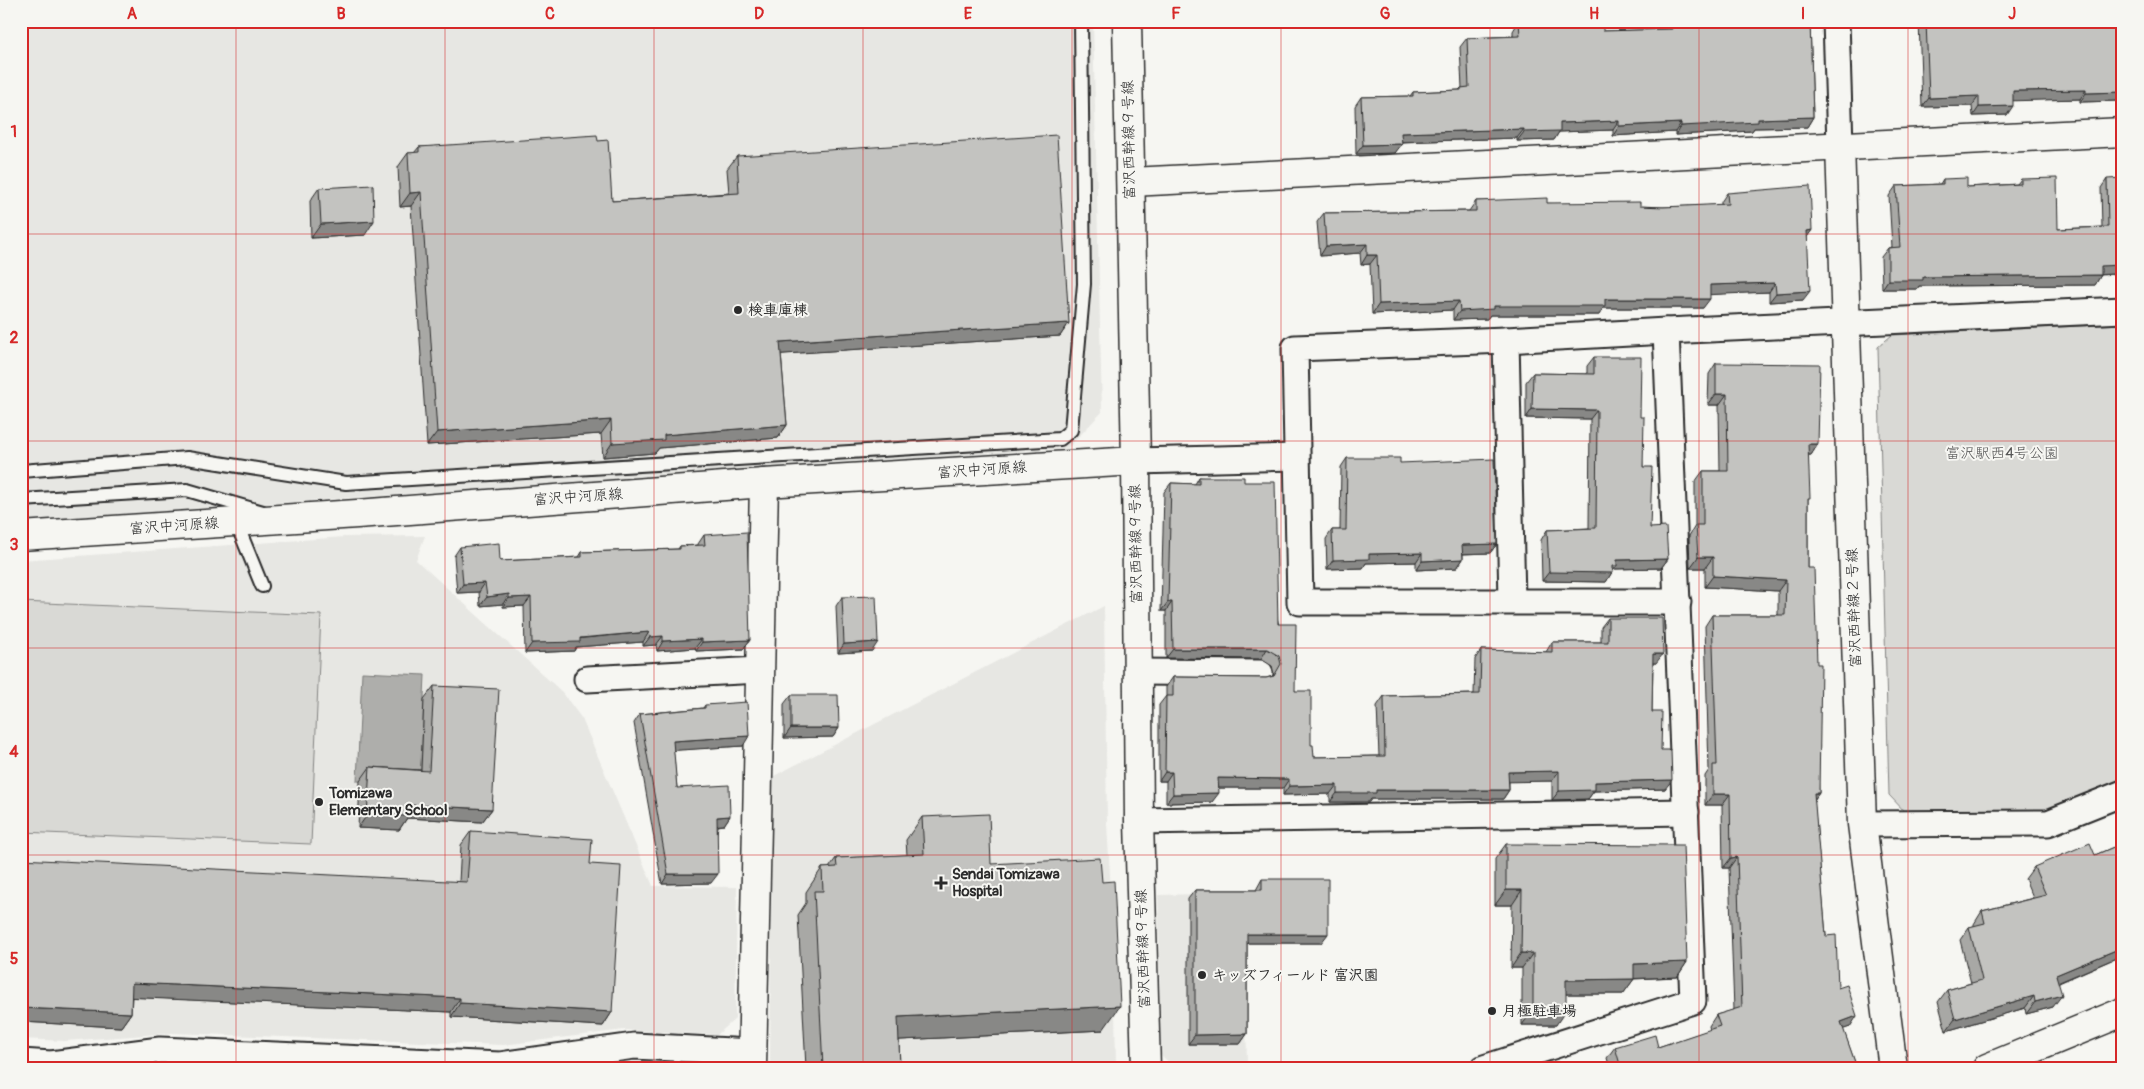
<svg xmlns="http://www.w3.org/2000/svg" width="2144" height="1089" viewBox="0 0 2144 1089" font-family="Pangolin,'Klee One',sans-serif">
  <rect width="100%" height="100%" fill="#f6f6f2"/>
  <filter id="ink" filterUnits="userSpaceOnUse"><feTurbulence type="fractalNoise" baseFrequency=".02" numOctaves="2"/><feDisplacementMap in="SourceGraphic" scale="10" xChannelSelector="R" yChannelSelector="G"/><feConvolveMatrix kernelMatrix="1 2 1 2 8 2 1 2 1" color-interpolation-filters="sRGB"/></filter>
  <g filter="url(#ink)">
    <g fill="#e7e7e3">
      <polygon points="21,21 1093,21 1102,412 1068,448 21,521"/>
      <polygon points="425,536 416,560 562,692 582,719 653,886 737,887 735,1019 717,1035 624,1030 503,1045 172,1033 65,1041 21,1039 21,560 344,537"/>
      <polygon points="1104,606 1107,824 1114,942 1116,1068 770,1068 772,777"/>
      <polygon points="1244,893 1247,1066 1175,1068 1161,1055 1158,895"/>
    </g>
    <g fill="#d9d9d5" stroke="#828280">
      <polygon points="2123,324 2123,781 2049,811 1906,813 1889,795 1878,347 1892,335"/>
      <polygon points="21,602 321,615 311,844 21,832"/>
    </g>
    <polygon fill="#aeaeab" stroke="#7a7a78" points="362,672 425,675 420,784 357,781"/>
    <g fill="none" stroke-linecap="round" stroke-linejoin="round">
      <g stroke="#2b2b2b" stroke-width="16">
        <g id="service">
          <polyline points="21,471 187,458 346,483 1060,439 1071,430 1084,284 1081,21"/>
          <polyline points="21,500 187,490 263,512"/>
          <polyline points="236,522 262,586"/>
        </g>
      </g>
      <g stroke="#2b2b2b" stroke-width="29">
        <g id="minor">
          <polyline points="1836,21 1840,145"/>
          <polyline points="1666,331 1506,340 1295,348 1300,602 1678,602"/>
          <polyline points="1506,340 1512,600"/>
          <polyline points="1136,461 1296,457"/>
          <polyline points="1138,672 1260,673"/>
          <polyline points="587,679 760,670"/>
          <polyline points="1139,821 1686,812"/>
          <polyline points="1862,824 2048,823 2123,793"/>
          <polyline points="21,1062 51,1064 160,1050 500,1065 634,1046 751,1052"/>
          <polyline points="1484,1068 1693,1001 1666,331 2123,310"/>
        </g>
      </g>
      <g stroke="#2b2b2b" stroke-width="31">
        <g id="tertiary">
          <polyline points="1127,21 1136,461 1139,821 1146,1068"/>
          <polyline points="1840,145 1862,824 1893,1068"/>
          <polyline points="1131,182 2123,132"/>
          <polyline points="21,536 357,514 764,483 1136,461"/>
          <polyline points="752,1068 764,483"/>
          <polyline points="1987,1068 2123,1012"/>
        </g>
      </g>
      <use href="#service" stroke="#f6f6f2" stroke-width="12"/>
      <use href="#minor" stroke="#f6f6f2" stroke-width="25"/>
      <use href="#tertiary" stroke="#f6f6f2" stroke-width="28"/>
    </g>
    <g fill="#a8a8a5" stroke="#2b2b2b">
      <polygon points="1519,21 1603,31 1670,29 1672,25 1700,25 1702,21 1810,21 1813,117 1807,127 1754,128 1752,131 1675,135 1675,132 1613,136 1613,130 1559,132 1554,140 1517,141 1517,138 1402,142 1395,153 1356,154 1355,106 1361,97 1410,96 1413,92 1459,90 1461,88 1462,88 1460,47 1467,38 1513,36 1513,31"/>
      <polygon points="1919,21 2123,21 2123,104 2117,104 2117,101 2080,102 2080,99 2013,100 2007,115 1973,116 1972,106 1922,107"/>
      <polygon points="598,141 612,201 729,193 727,169 737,156 1069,323 1060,336 781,354 787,425 778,438 659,448 655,453 603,457 601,434 427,445 411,206 400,207 398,167 408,153 414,153 419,147"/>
      <polygon points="1943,179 1967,187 2017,184 2021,179 2058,229 2102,227 2101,188 2107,179 2116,271 2114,274 2101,275 2095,285 1919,286 1917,289 1882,289 1881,257 1888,248 1892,247 1889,196 1896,186 1940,184"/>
      <polygon points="319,188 365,235 311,238 310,201"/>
      <polygon points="1727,193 1812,230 1807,237 1803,300 1769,302 1769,292 1710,294 1703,308 1603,308 1599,315 1490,315 1487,319 1453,320 1453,310 1372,314 1370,264 1361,265 1360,253 1320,256 1317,222 1324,213 1469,211 1476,201 1663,207 1721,205 1721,202"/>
      <polygon points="1594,357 1640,417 1643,467 1650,528 1668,559 1661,568 1614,569 1606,582 1542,581 1541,540 1547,530 1589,528 1590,419 1526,418 1526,382 1533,373 1587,374 1587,366"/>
      <polygon points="1716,363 1818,444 1811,455 1808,455 1808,568 1819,793 1814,800 1826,936 1838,988 1850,1027 1843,1029 1857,1068 1610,1068 1607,1058 1615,1047 1658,1047 1710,1030 1709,1026 1716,1015 1734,1010 1729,868 1723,868 1722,805 1705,805 1705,776 1709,770 1705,626 1712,615 1778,615 1778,591 1705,587 1705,568 1690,568 1689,536 1695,526 1695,482 1703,471 1720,471 1719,405 1708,405 1709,374"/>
      <polygon points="1347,458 1497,544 1490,553 1463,554 1463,559 1457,568 1416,570 1416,562 1366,563 1363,568 1327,569 1326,539 1332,530 1340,530 1341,467"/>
      <polygon points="1199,477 1244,482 1295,691 1314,757 1379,756 1377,706 1384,696 1474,694 1475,659 1481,650 1546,652 1552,642 1601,642 1601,627 1608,618 1656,663 1653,663 1652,712 1661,750 1665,789 1594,791 1588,799 1552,800 1552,781 1509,781 1509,790 1503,799 1371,799 1369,802 1330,802 1330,794 1283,795 1283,788 1219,788 1212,802 1166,803 1166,781 1159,781 1159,705 1166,696 1166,687 1173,677 1266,678 1273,676 1274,674 1272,666 1261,659 1166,658 1166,611 1161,611 1164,492 1171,483 1195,484"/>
      <polygon points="704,535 750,640 743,649 696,651 695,648 657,651 656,645 643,646 643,642 576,647 574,651 525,653 524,606 503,607 503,604 480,606 479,592 457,593 454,556 460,547 500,561 579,557 582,552 678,549 680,546 698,545 698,544"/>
      <polygon points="842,597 872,651 838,653 836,606"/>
      <polygon points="434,686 492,809 482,822 407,818 399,830 358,828 360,781 370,767 421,770 424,699"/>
      <polygon points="791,695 839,728 833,737 784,738 784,704"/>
      <polygon points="705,705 743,746 673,750 677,788 730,816 724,825 718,826 711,883 662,884 634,723 640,714 703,708"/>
      <polygon points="922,817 991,864 1103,1030 899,1040 900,1068 806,1068 798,915 806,903 806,892 822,868 829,868 836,858 907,855 906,840"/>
      <polygon points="471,831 590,864 612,1012 603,1026 451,1017 451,1012 132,997 131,1013 121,1027 21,1022 459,882 461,845"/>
      <polygon points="2123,843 2123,955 2059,983 2053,1007 2026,1014 2025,1008 1946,1031 1938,1002 1947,990 1971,983 1960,940 1969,927 1974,926 1974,924 1982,911 2033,898 2025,879 2034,867 2095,855"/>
      <polygon points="1506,844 1687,962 1677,977 1634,979 1623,994 1566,994 1556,1025 1522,1025 1522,968 1511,968 1512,905 1495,905 1495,859"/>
      <polygon points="1262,879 1321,943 1247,943 1247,1034 1240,1044 1188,1044 1188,899 1195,890 1256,890"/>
    </g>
    <g fill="#888886" stroke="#2b2b2b">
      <polygon points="2086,90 2080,99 2006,101 2013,91"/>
      <polygon points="2123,92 2117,101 2080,102 2086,93"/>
      <polygon points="2123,95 2123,104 2117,104"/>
      <polygon points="1979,96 1972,106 1922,107 1929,98"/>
      <polygon points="2013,106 2007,115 1973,116 1979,107"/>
      <polygon points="1813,117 1807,127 1754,128 1752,131 1675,135 1681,126 1758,119"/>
      <polygon points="1619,121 1613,130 1559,132 1554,140 1517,141 1524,132 1560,123"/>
      <polygon points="1681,123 1675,132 1613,136 1619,126"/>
      <polygon points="1524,129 1517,138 1395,142 1401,133"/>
      <polygon points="1402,144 1395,153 1356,154 1363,145"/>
      <polygon points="421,192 411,206 400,207 410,193"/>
      <polygon points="374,221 365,235 311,238 321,224"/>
      <polygon points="1812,230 1805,240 1807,231"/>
      <polygon points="1367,244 1360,253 1320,256 1326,246"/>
      <polygon points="1367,255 1377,255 1370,264 1361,265"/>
      <polygon points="2120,262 2123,262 2123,271 2116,271 2114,274 2094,275 2101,266"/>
      <polygon points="2101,275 2095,285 1919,286 1917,289 1882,289 1888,280 1923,277"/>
      <polygon points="1775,283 1769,292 1703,295 1710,285"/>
      <polygon points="1810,291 1803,300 1769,302 1776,293"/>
      <polygon points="1605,299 1710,299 1703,308 1603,308 1599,315 1490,315 1487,319 1453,320 1460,311 1494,306"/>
      <polygon points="1459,301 1453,310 1372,314 1379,304"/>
      <polygon points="1069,323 1060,336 770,355 780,342"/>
      <polygon points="1716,394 1727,394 1719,405 1708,405"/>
      <polygon points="1532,409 1597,410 1590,419 1526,418"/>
      <polygon points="611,420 601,434 427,445 437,432"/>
      <polygon points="787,425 778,438 659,448 655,453 603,457 612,443 664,435"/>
      <polygon points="1808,444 1818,444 1811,455 1800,455"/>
      <polygon points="1497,544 1490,553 1456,554 1462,545"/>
      <polygon points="1422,553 1416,562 1366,563 1363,568 1327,569 1333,560 1369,554"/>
      <polygon points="1698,557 1713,557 1705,568 1690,568"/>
      <polygon points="1463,559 1457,568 1416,570 1422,561"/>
      <polygon points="1668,559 1661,568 1614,569 1606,582 1542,581 1549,572 1617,560"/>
      <polygon points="1713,576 1786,580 1778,591 1705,587"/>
      <polygon points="485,583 479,592 457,593 463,584"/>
      <polygon points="509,594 503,604 480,606 487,597"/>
      <polygon points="531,597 524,606 503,607 509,598"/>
      <polygon points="1168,602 1172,602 1166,611 1161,611"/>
      <polygon points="649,632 643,642 576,647 574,651 525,653 532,643"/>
      <polygon points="663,636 656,645 643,646 650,637"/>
      <polygon points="702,639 695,648 657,651 663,641"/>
      <polygon points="750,640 743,649 696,651 702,642"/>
      <polygon points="878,642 872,651 838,653 844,644"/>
      <polygon points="1173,649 1267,649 1261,659 1166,658"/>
      <polygon points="1653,654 1663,654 1656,663 1647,663"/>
      <polygon points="791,728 839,728 833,737 784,738"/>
      <polygon points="749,736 743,746 666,751 673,741"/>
      <polygon points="1559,771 1552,781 1502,782 1508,772"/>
      <polygon points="1165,772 1172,772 1166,781 1159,781"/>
      <polygon points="1218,778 1289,779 1283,788 1212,788"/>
      <polygon points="1672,780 1665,789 1594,791 1588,799 1552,800 1559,791 1595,782"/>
      <polygon points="1337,785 1330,794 1283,795 1289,786"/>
      <polygon points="1376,790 1509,790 1503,799 1371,799 1369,802 1330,802 1337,793"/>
      <polygon points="1219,793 1212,802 1166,803 1173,794"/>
      <polygon points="1814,793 1819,793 1811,804"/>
      <polygon points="1713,794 1730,794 1722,805 1705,805"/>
      <polygon points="409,805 492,809 482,822 407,818 399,830 358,828 367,815"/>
      <polygon points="730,816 724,825 711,826 717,817"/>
      <polygon points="1737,857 1729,868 1723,868 1731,858"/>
      <polygon points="668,874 718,874 711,883 662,884"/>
      <polygon points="1506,890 1522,890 1512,905 1495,905"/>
      <polygon points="1247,934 1328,934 1321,943 1240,943"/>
      <polygon points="2123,947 2123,955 2048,987 2056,975"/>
      <polygon points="1521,953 1533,953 1522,968 1511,968"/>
      <polygon points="1687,962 1677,977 1623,979 1634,964"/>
      <polygon points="1634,979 1623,994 1556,994 1566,980"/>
      <polygon points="132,983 460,998 451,1012 123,997"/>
      <polygon points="2062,995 2053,1007 2026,1014 2035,1002"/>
      <polygon points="2034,996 2025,1008 1946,1031 1955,1019"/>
      <polygon points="460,1003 612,1012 603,1026 451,1017"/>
      <polygon points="1120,1006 1103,1030 881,1041 898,1017"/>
      <polygon points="21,1008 131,1013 121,1027 21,1022"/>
      <polygon points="1533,1010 1566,1010 1556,1025 1522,1025"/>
      <polygon points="1857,1016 1850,1027 1833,1033 1841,1022"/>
      <polygon points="1247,1034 1240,1044 1188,1044 1195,1035"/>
    </g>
    <g fill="#c3c3c0" stroke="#2b2b2b">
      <polygon points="1519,21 1603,21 1603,31 1672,29 1672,25 1705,25 1705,21 1810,21 1813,117 1758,119 1758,122 1681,126 1681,123 1619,126 1619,121 1560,123 1560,131 1524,132 1524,129 1401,133 1402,144 1363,145 1361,97 1413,96 1413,92 1461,90 1461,88 1469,87 1467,38 1520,36"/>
      <polygon points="1926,21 2123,21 2123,92 2086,93 2086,90 2013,91 2013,106 1979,107 1979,96 1929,98"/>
      <polygon points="597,135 598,141 608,140 612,201 739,193 737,156 1057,135 1069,323 780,342 787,425 664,435 664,440 612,443 611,420 437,432 421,192 410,193 408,153 419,152 419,147"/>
      <polygon points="1967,178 1967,187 2021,184 2021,179 2057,178 2058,229 2108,227 2107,179 2123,178 2123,262 2120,262 2120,265 2101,266 2101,275 1923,277 1923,280 1888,280 1888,248 1900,247 1896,186 1943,184 1943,179"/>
      <polygon points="373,185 374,221 321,224 319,188"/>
      <polygon points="1810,186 1812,230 1807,231 1810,291 1776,293 1775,283 1710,285 1710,299 1605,299 1605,306 1494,306 1494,309 1460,311 1459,301 1379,304 1377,255 1367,255 1367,244 1326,246 1324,213 1476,211 1476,201 1547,198 1547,203 1640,202 1640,206 1663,207 1728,204 1727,193"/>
      <polygon points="1594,357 1641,357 1640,417 1644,417 1643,467 1652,467 1650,528 1666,527 1668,559 1617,560 1617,566 1613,566 1613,573 1549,572 1547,530 1596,528 1597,410 1532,409 1533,373 1594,374"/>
      <polygon points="1716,363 1820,364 1818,444 1808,444 1810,498 1808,498 1808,568 1814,568 1817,664 1821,664 1819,793 1814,793 1826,936 1836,935 1838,988 1847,985 1857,1016 1841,1022 1857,1068 1621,1068 1615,1047 1655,1035 1658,1047 1720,1026 1716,1015 1742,1007 1737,857 1731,858 1730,794 1713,794 1713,765 1717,765 1712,615 1785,615 1786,580 1713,576 1713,557 1698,557 1696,525 1703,525 1703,471 1728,471 1727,394 1716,394"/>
      <polygon points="1347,458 1400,458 1400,463 1494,459 1497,544 1462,545 1463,559 1422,561 1422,553 1369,554 1369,559 1333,560 1332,530 1346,530"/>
      <polygon points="1199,477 1244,477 1244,482 1275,482 1278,624 1296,624 1295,691 1311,691 1311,745 1313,745 1314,757 1385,756 1384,696 1480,694 1481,650 1552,652 1552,642 1608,642 1608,618 1662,618 1663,654 1653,654 1652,712 1662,712 1661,750 1671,750 1672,780 1595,782 1595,790 1559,791 1559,771 1508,772 1509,790 1376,790 1376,793 1337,793 1337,785 1289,786 1289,779 1218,778 1219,793 1173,794 1172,772 1165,772 1166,696 1173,696 1173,677 1266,678 1274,676 1281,664 1279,656 1267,649 1173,649 1172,602 1168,602 1171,483 1199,484"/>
      <polygon points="747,532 750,640 702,642 702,639 663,641 663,636 650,637 649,632 580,638 580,642 532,643 531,597 509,598 509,594 487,597 485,583 463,584 460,547 499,543 500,561 582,557 582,552 680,549 680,546 705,545 704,535"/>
      <polygon points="876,596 878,642 844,644 842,597"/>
      <polygon points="434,686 499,689 492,809 409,805 408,816 367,815 370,767 429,771"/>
      <polygon points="791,695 838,695 839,728 791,728"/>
      <polygon points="747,702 749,736 673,741 677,788 729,785 730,816 717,817 718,874 668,874 640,714 705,708 705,705"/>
      <polygon points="989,814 991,864 1100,858 1102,882 1114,881 1120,1006 898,1017 900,1068 823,1068 814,891 823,891 822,868 837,867 836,858 924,854 922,817"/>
      <polygon points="471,831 592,839 590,864 621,866 612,1012 460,1003 460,998 132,983 131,1013 21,1008 21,859 467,882"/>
      <polygon points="2090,843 2095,855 2123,843 2123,947 2056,975 2062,995 2035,1002 2034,996 1955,1019 1947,990 1982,980 1969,927 1985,923 1982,911 2046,895 2034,867"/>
      <polygon points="1506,844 1683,845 1687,962 1634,964 1634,979 1566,980 1566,1010 1533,1010 1533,953 1521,953 1522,890 1506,890"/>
      <polygon points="1262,879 1328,879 1328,934 1247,934 1247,1034 1195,1035 1195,890 1262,890"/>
    </g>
  </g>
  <path fill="none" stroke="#d62828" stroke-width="1" stroke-opacity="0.55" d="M 236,21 L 236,1068M 445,21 L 445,1068M 654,21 L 654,1068M 863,21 L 863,1068M 1072,21 L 1072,1068M 1281,21 L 1281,1068M 1490,21 L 1490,1068M 1699,21 L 1699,1068M 1908,21 L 1908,1068M 21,234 L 2123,234M 21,441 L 2123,441M 21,648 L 2123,648M 21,855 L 2123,855"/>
  <g fill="#2b2b2b" stroke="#f6f6f2" stroke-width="2">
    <circle cx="738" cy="310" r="5"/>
    <circle cx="319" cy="802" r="5"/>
    <path d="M938.5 875.5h5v5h5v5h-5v5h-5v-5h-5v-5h5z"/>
    <circle cx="1202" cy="975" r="5"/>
    <circle cx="1492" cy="1011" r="5"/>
  </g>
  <g text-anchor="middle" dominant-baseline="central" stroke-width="4" stroke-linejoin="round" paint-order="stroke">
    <g font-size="15" fill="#2b2b2b" stroke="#f6f6f2">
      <text transform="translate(1129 140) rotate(-91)">富沢西幹線９号線</text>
      <text transform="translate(982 470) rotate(-4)">富沢中河原線</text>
      <text transform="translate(578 497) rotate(-4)">富沢中河原線</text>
      <text transform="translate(174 526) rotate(-4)">富沢中河原線</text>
      <text transform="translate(1136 544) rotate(-91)">富沢西幹線９号線</text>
      <text transform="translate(1854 608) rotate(-92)">富沢西幹線２号線</text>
      <text transform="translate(1143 949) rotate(-92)">富沢西幹線９号線</text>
    </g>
    <g font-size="15" font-weight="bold" fill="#2b2b2b" stroke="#f6f6f2" text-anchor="start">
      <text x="748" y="310">検車庫棟</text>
      <text x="329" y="793">Tomizawa<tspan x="329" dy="17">Elementary School</tspan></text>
      <text x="952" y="874">Sendai Tomizawa<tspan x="952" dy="17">Hospital</tspan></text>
      <text x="1212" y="975">キッズフィールド 富沢園</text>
      <text x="1502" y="1011">月極駐車場</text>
    </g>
    <g font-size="15" fill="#565656" stroke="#f6f6f2">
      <text x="2002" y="453">富沢駅西4号公園</text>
    </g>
  </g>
  <rect width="2144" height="1089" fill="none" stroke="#f6f6f2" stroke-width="55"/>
  <rect x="28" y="28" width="2088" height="1034" fill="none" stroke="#d62828" stroke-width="2"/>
  <g font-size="16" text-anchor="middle" font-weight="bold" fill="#d62828">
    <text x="132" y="19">A</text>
    <text x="341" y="19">B</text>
    <text x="550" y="19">C</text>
    <text x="759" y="19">D</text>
    <text x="968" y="19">E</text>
    <text x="1176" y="19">F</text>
    <text x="1385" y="19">G</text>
    <text x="1594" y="19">H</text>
    <text x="1803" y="19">I</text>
    <text x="2012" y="19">J</text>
    <text x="14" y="137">1</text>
    <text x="14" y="343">2</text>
    <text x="14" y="550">3</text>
    <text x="14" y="757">4</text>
    <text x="14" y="964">5</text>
  </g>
</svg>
